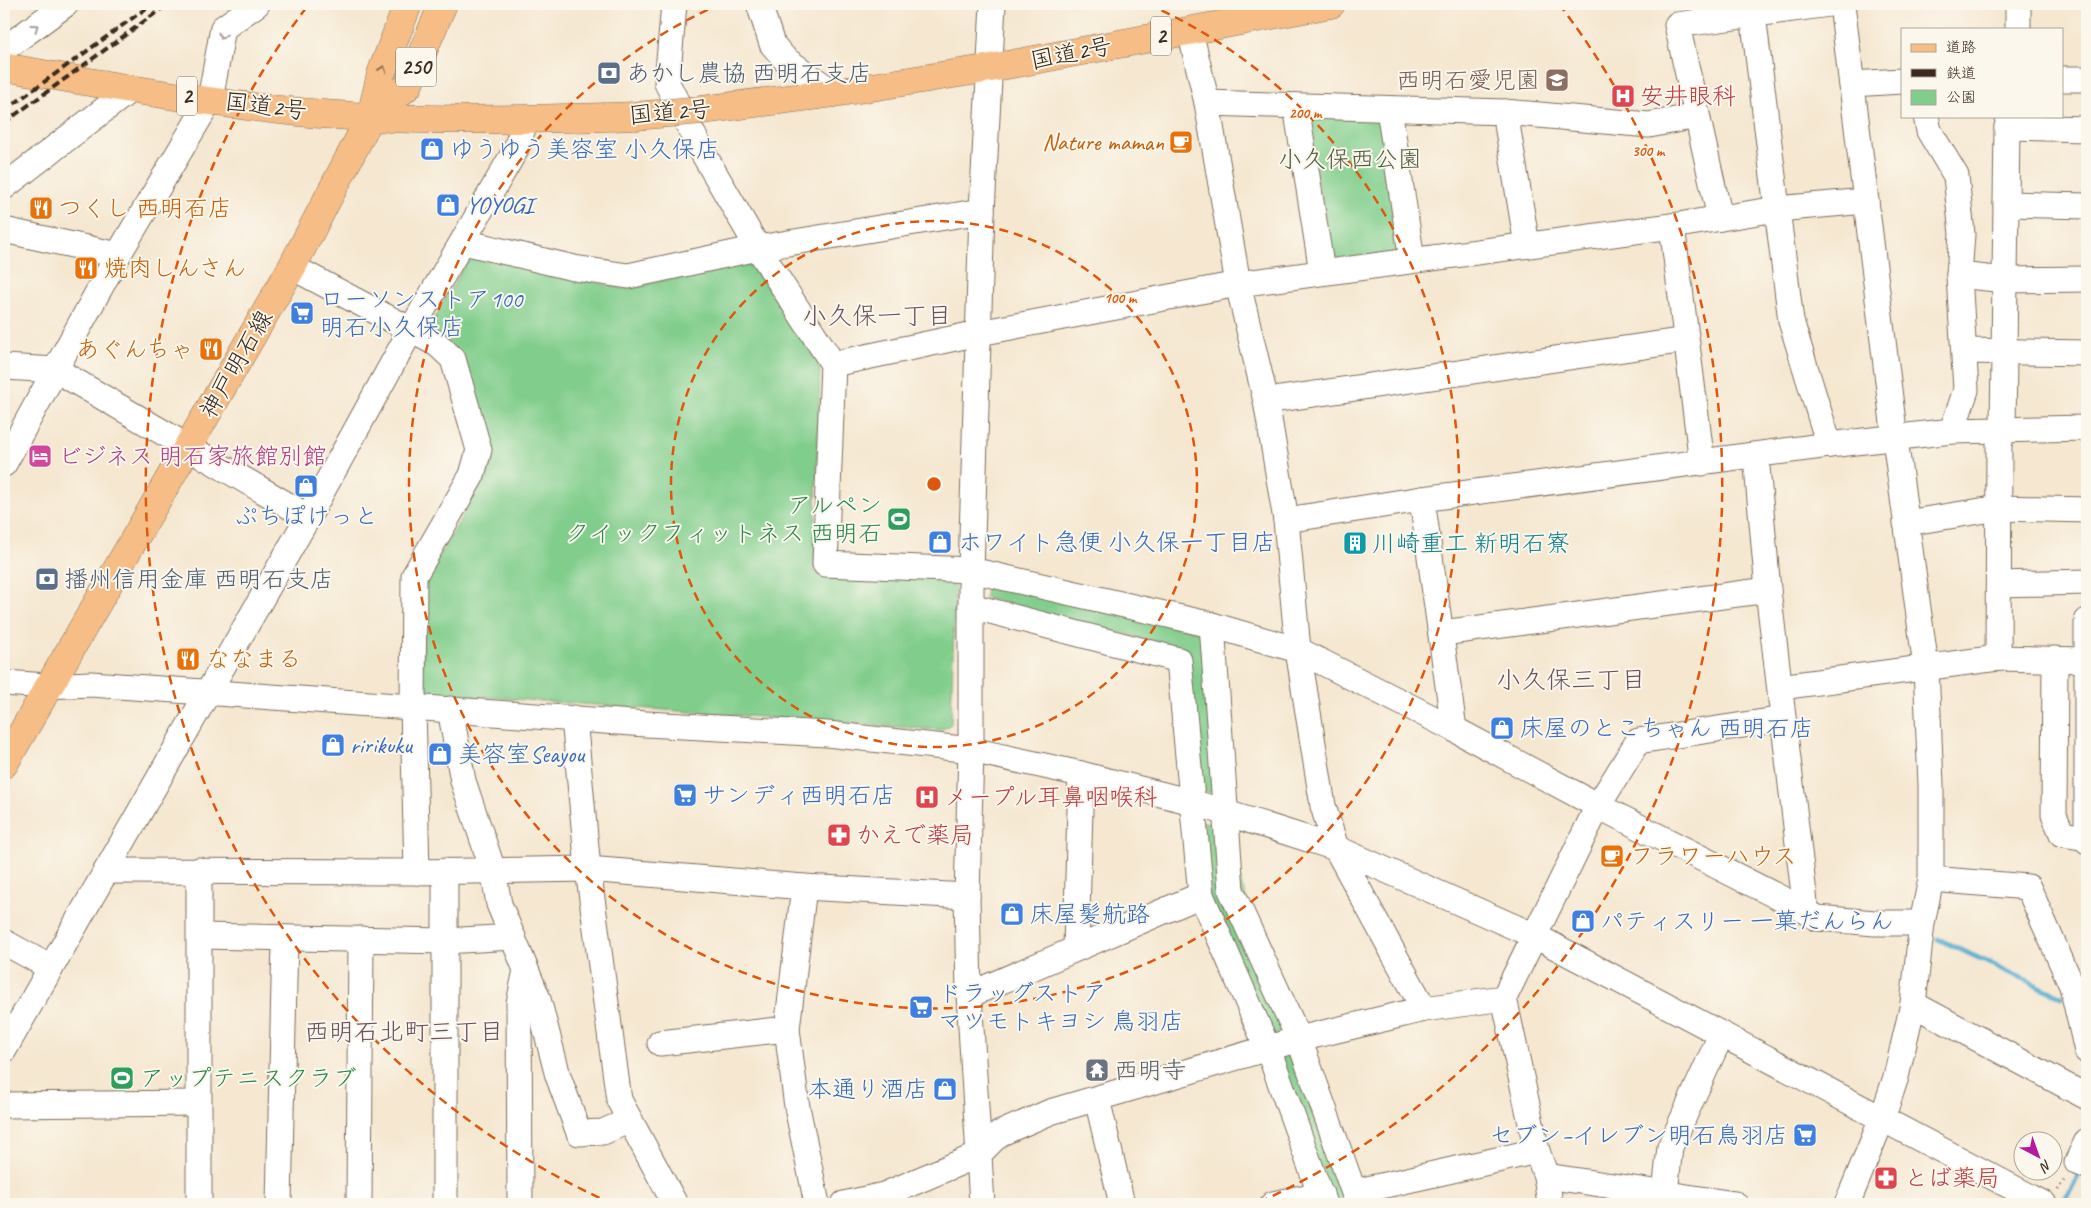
<svg xmlns="http://www.w3.org/2000/svg" width="2091" height="1208" viewBox="0 0 2091 1208" font-family="Caveat,'Klee One',sans-serif">
  <rect width="100%" height="100%" fill="#fbf7ec"/>
  <filter id="ink" filterUnits="userSpaceOnUse"><feTurbulence type="fractalNoise" baseFrequency=".02" numOctaves="2"/><feDisplacementMap in="SourceGraphic" scale="10" xChannelSelector="R" yChannelSelector="G"/><feConvolveMatrix kernelMatrix="1 2 1 2 8 2 1 2 1" color-interpolation-filters="sRGB"/></filter>
  <filter id="wash" filterUnits="userSpaceOnUse"><feTurbulence type="fractalNoise" baseFrequency=".0096" numOctaves="4" result="noise"/><feDisplacementMap in="SourceGraphic" scale="20" xChannelSelector="R" yChannelSelector="G"/><feGaussianBlur stdDeviation="1.12" result="paint"/><feColorMatrix in="noise" values="0 0 0 0 0 0 0 0 0 0 0 0 0 0 0 0 0 1.4 0 .05"/><feComposite in="paint" operator="in"/></filter>
  <g filter="url(#wash)">
    <rect width="100%" height="100%" fill="#f5e7d0"/>
    <g fill="#81ce8c" stroke="#5e7c55">
      <polygon points="1307,117 1385,117 1402,253 1330,263"/>
      <polygon points="482,257 625,289 746,262 756,270 820,366 814,572 948,577 955,586 951,724 941,730 429,693 422,686 425,582 493,461 464,356 436,333 434,319 468,259"/>
      <polygon points="995,582 1202,633 1218,794 1195,789 1183,649 985,598 986,588"/>
      <polygon points="1200,821 1222,826 1292,1035 1272,1042 1207,898"/>
      <polygon points="1296,1045 1353,1204 1332,1204 1276,1051"/>
    </g>
    <g fill="none" stroke-linecap="round" stroke-linejoin="round">
      <g stroke="#52acd0" stroke-width="5">
        <polyline points="1938,939 2062,997"/>
        <polyline points="2062,1204 2079,1175"/>
      </g>
    </g>
  </g>
  <g filter="url(#ink)">
    <g fill="none" stroke-linecap="round" stroke-linejoin="round">
      <g stroke="#7c6c5c" stroke-width="27">
        <g id="minor">
          <polyline points="674,4 667,83 700,148 758,248 833,364 825,564 971,570 1212,625 1298,650 1454,729 1598,806 1806,911 1817,918 1875,923 1922,923"/>
          <polyline points="759,4 772,44 785,59 834,93"/>
          <polyline points="1842,4 1895,439 1926,667 1931,785 1931,879 1922,923 1913,1004 1896,1077 1882,1119 1847,1204"/>
          <polyline points="2018,4 2018,29"/>
          <polyline points="1753,15 1791,321 1829,445"/>
          <polyline points="1190,31 1207,103 1238,284 1266,401 1286,520 1298,650 1323,806 1336,848 1424,1009"/>
          <polyline points="4,49 66,4"/>
          <polyline points="2062,79 2087,79"/>
          <polyline points="1852,84 1902,81"/>
          <polyline points="1207,103 1505,112 1649,125 1697,116"/>
          <polyline points="1296,106 1322,272"/>
          <polyline points="1389,109 1412,260"/>
          <polyline points="1505,112 1527,245"/>
          <polyline points="1926,116 1929,131 1956,176 1962,234 1959,275 1966,390 1952,431"/>
          <polyline points="2007,127 2087,129"/>
          <polyline points="4,187 131,89"/>
          <polyline points="2006,204 2087,206"/>
          <polyline points="1720,218 1677,25 1829,4"/>
          <polyline points="1672,226 1702,463"/>
          <polyline points="4,230 118,255"/>
          <polyline points="464,242 574,268 628,276 758,248 982,211"/>
          <polyline points="292,267 411,330 437,344 453,359 479,450 472,475 414,576 413,706 417,872"/>
          <polyline points="1959,275 2005,280 2087,279"/>
          <polyline points="1964,351 2087,353"/>
          <polyline points="833,364 979,333 1238,284 1672,226 1777,209 1866,201"/>
          <polyline points="4,367 56,370 308,517 411,330 515,151 526,120"/>
          <polyline points="1266,401 1686,340"/>
          <polyline points="1756,455 1768,590 1806,911"/>
          <polyline points="4,464 118,255 210,100 223,28 257,4"/>
          <polyline points="1422,499 1454,729"/>
          <polyline points="1286,520 1422,499 1829,445 1952,431 2087,428"/>
          <polyline points="1906,523 1999,508 2087,510"/>
          <polyline points="1999,584 2087,582"/>
          <polyline points="971,606 1179,660 1201,895 1268,1049 1324,1204"/>
          <polyline points="2087,621 2087,841"/>
          <polyline points="1212,625 1231,890 1299,1039 1358,1204"/>
          <polyline points="1442,633 1768,590"/>
          <polyline points="1998,658 1999,445 2003,430 2007,127 2010,116"/>
          <polyline points="2055,659 2054,815 2062,834 2087,838"/>
          <polyline points="4,683 47,686 91,684 646,724 827,734 971,750 1081,774 1192,802 1336,848 1535,936 2044,1204"/>
          <polyline points="1780,687 1998,658 2087,660"/>
          <polyline points="450,709 463,781 493,870 499,904 538,999 558,1076 579,1133 603,1132 630,1120"/>
          <polyline points="574,718 588,869 619,1100 675,1204"/>
          <polyline points="106,871 417,872 588,869 804,887 967,896"/>
          <polyline points="1931,879 2028,887 2072,986 2087,1051"/>
          <polyline points="804,887 787,1029 797,1107 817,1204"/>
          <polyline points="200,936 445,941 513,937"/>
          <polyline points="4,942 51,968"/>
          <polyline points="1076,948 1081,774"/>
          <polyline points="969,995 1201,895"/>
          <polyline points="1913,1004 2087,1097"/>
          <polyline points="660,1043 787,1029"/>
          <polyline points="4,1050 308,517"/>
          <polyline points="1097,1099 1122,1204"/>
          <polyline points="4,1105 198,1103"/>
          <polyline points="2087,1141 2077,1162 2087,1166"/>
          <polyline points="1546,1176 1735,1204"/>
          <polyline points="1354,1192 1537,1151"/>
          <polyline points="1665,1193 1670,1147 1721,1035"/>
          <polyline points="199,1204 199,870"/>
          <polyline points="279,1204 285,938"/>
          <polyline points="359,1204 361,939"/>
          <polyline points="445,1204 445,871"/>
          <polyline points="520,1204 519,1003 526,970"/>
          <polyline points="844,1204 884,1195 978,1155 999,1134 1050,1112 1299,1039 1424,1009 1504,998"/>
          <polyline points="982,1204 969,995 967,896 971,750 971,570 982,211 993,4"/>
          <polyline points="1273,1204 1321,1194"/>
          <polyline points="1550,1204 1546,1176 1537,1151 1504,998 1598,806 1638,741 1783,719"/>
        </g>
      </g>
      <g stroke="#7c6c5c" stroke-width="29">
        <polyline id="major" points="4,764 292,267 371,116"/>
      </g>
      <g stroke="#7c6c5c" stroke-width="29">
        <g id="highway">
          <path d="M 4,67 C 95,83 187,100 280,110 C 396,123 518,120 635,116"/>
          <polyline points="702,110 834,93 991,68 1331,4"/>
          <polyline points="371,116 408,86 443,4"/>
          <polyline points="371,116 381,74 408,4"/>
        </g>
      </g>
      <polyline stroke="#7c6c5c" stroke-width="3" stroke-dasharray="1 4" stroke-linecap="butt" points="2058,1190 2065,1179"/>
      <use href="#minor" stroke="#fff" stroke-width="25"/>
      <use href="#major" stroke="#f6be86" stroke-width="28"/>
      <use href="#highway" stroke="#f6be86" stroke-width="28"/>
      <g stroke="#3b2a1e" stroke-width="4" stroke-dasharray="8 4" stroke-linecap="butt">
        <polyline points="4,111 152,4"/>
        <polyline points="4,123 168,4"/>
      </g>
      <g stroke="#7c6c5c" stroke-width="29" stroke-linecap="butt">
        <polyline id="highway-bridge" points="635,116 702,110"/>
      </g>
      <use href="#highway-bridge" stroke="#f6be86" stroke-width="28"/>
    </g>
    <defs><path id="oneway-chevron" d="M-2-3.5L2.5 0L-2 3.5" fill="none" stroke-width="1.6" stroke-linecap="round" stroke-linejoin="round" transform="scale(1.25)"/></defs>
    <g stroke="#a79f9a">
      <use href="#oneway-chevron" transform="translate(35 27) rotate(-36)"/>
      <use href="#oneway-chevron" transform="translate(222 36) rotate(102)"/>
    </g>
    <use stroke="#8f6d4d" href="#oneway-chevron" transform="translate(383 69) rotate(-70)"/>
  </g>
  <g fill="none" stroke="#df570d" stroke-width="2.5" stroke-dasharray="9 6">
    <circle cx="934" cy="484" r="263"/>
    <path d="M1148 4A525 525 0 1 1 720 4"/>
    <path d="M613 1204A788 788 0 0 1 309 4M1559 4A788 788 0 0 1 1255 1204"/>
  </g>
  <defs>
    <g id="bank-square" transform="scale(1.25)"><rect x="-9" y="-9" width="18" height="18" rx="4" fill="#5c6f8a" stroke="#fbf7ec"/><path d="M-6-4H6V4H-6ZM0-2.3a2.3 2.3 0 1 0 0 4.6a2.3 2.3 0 1 0 0-4.6Z" fill="#fff"/></g>
    <g id="school-square" transform="scale(1.25)"><rect x="-9" y="-9" width="18" height="18" rx="4" fill="#8d6e63" stroke="#fbf7ec"/><path d="M0-5L7-2L0 1L-7-2ZM-4 1L0 2.5L4 1V4Q0 6-4 4Z" fill="#fff"/></g>
    <g id="hospital-square" transform="scale(1.25)"><rect x="-9" y="-9" width="18" height="18" rx="4" fill="#e0444e" stroke="#fbf7ec"/><path d="M-5-5h3v3.5h4V-5h3V5h-3V1.5h-4V5h-3Z" fill="#fff"/></g>
    <g id="cafe-square" transform="scale(1.25)"><rect x="-9" y="-9" width="18" height="18" rx="4" fill="#e8710a" stroke="#fbf7ec"/><path d="M-5.5-4.5H6V0H3Q3 3.5 0 3.5H-2.5Q-5.5 3.5-5.5 0ZM3-3.2v2h1.7v-2ZM-6 4.5H4V6H-6Z" fill="#fff"/></g>
    <g id="shop-square" transform="scale(1.25)"><rect x="-9" y="-9" width="18" height="18" rx="4" fill="#3f7fe0" stroke="#fbf7ec"/><path d="M-5-2.5h2.3a2.7 3.5 0 0 1 5.4 0H5L5.5 6h-11ZM-1.5-2.5h3a1.5 2.3 0 0 0-3 0Z" fill="#fff"/></g>
    <g id="restaurant-square" transform="scale(1.25)"><rect x="-9" y="-9" width="18" height="18" rx="4" fill="#e8710a" stroke="#fbf7ec"/><path d="M-5-6h1v4h1v-4h1v4h1v-4h1v5L-1.5 .5V6h-2V.5L-5-1ZM5-6V6H3V1.5H1.5Q1.5-4 5-6Z" fill="#fff"/></g>
    <g id="supermarket-square" transform="scale(1.25)"><rect x="-9" y="-9" width="18" height="18" rx="4" fill="#3f7fe0" stroke="#fbf7ec"/><path d="M-6-5.5h2.5l.6 2H6L4.5 2H-2.5L-4.4-4H-6ZM-1.5 3.2a1.3 1.3 0 1 0 .1 0ZM3 3.2a1.3 1.3 0 1 0 .1 0Z" fill="#fff"/></g>
    <g id="hotel-square" transform="scale(1.25)"><rect x="-9" y="-9" width="18" height="18" rx="4" fill="#d1479c" stroke="#fbf7ec"/><path d="M-6-4.5h1.5V1H6V5H4.5V3h-9V5H-6ZM-4 0a1.8 1.8 0 1 1 3.6 0ZM.5 0V-2.5h3Q6-2.5 6 0Z" fill="#fff"/></g>
    <g id="stadium-square" transform="scale(1.25)"><rect x="-9" y="-9" width="18" height="18" rx="4" fill="#2e9e5b" stroke="#fbf7ec"/><path d="M0-5a6.5 5 0 1 0 0 10a6.5 5 0 1 0 0-10ZM-3.5-1.8h7v3.6h-7Z" fill="#fff"/></g>
    <g id="building-square" transform="scale(1.25)"><rect x="-9" y="-9" width="18" height="18" rx="4" fill="#0f9aa8" stroke="#fbf7ec"/><path d="M-4-6H4V6H1V3H-1V6H-4ZM-2.5-4.3h1.7v1.8h-1.7ZM.8-4.3h1.7v1.8H.8ZM-2.5-1h1.7V.8h-1.7ZM.8-1h1.7V.8H.8Z" fill="#fff"/></g>
    <g id="pharmacy-square" transform="scale(1.25)"><rect x="-9" y="-9" width="18" height="18" rx="4" fill="#e0444e" stroke="#fbf7ec"/><path d="M-2-6h4v4h4v4h-4v4h-4v-4h-4v-4h4Z" fill="#fff"/></g>
    <g id="temple-square" transform="scale(1.25)"><rect x="-9" y="-9" width="18" height="18" rx="4" fill="#6b7280" stroke="#fbf7ec"/><path d="M0-6L5-2H3V0L6.5 2.5H4V6H1.5V3h-3V6H-4V2.5H-6.5L-3 0V-2H-5Z" fill="#fff"/></g>
  </defs>
  <g fill-rule="evenodd">
    <use href="#bank-square" x="609" y="73"/>
    <use href="#school-square" x="1557" y="80"/>
    <use href="#hospital-square" x="1623" y="96"/>
    <use href="#cafe-square" x="1181" y="142"/>
    <use href="#shop-square" x="432" y="149"/>
    <use href="#shop-square" x="448" y="205"/>
    <use href="#restaurant-square" x="41" y="208"/>
    <use href="#restaurant-square" x="86" y="268"/>
    <use href="#supermarket-square" x="302" y="313"/>
    <use href="#restaurant-square" x="211" y="349"/>
    <use href="#hotel-square" x="40" y="456"/>
    <use href="#shop-square" x="306" y="486"/>
    <use href="#stadium-square" x="899" y="519"/>
    <use href="#shop-square" x="940" y="542"/>
    <use href="#building-square" x="1355" y="543"/>
    <use href="#bank-square" x="47" y="579"/>
    <use href="#restaurant-square" x="188" y="659"/>
    <use href="#shop-square" x="1502" y="728"/>
    <use href="#shop-square" x="333" y="745"/>
    <use href="#shop-square" x="440" y="754"/>
    <use href="#supermarket-square" x="685" y="795"/>
    <use href="#hospital-square" x="927" y="797"/>
    <use href="#pharmacy-square" x="839" y="835"/>
    <use href="#cafe-square" x="1612" y="856"/>
    <use href="#shop-square" x="1012" y="914"/>
    <use href="#shop-square" x="1583" y="921"/>
    <use href="#supermarket-square" x="921" y="1007"/>
    <use href="#temple-square" x="1097" y="1070"/>
    <use href="#stadium-square" x="122" y="1078"/>
    <use href="#shop-square" x="945" y="1089"/>
    <use href="#supermarket-square" x="1805" y="1135"/>
    <use href="#pharmacy-square" x="1886" y="1178"/>
  </g>
  <g text-anchor="middle" dominant-baseline="central" stroke-width="4" stroke-linejoin="round" paint-order="stroke">
    <g fill="#fbf7ec" stroke="#75685c" stroke-width="1">
      <rect x="1151" y="16.5" width="20" height="39" rx="4"/>
      <rect x="396" y="47.5" width="40" height="39" rx="4"/>
      <rect x="177" y="76.5" width="20" height="39" rx="4"/>
    </g>
    <g font-size="22" font-weight="bold" fill="#3b2a1e">
      <text x="1161" y="36">2</text>
      <text x="416" y="67">250</text>
      <text x="187" y="96">2</text>
    </g>
    <g font-size="24" fill="#3b2a1e" stroke="#fbf7ec">
      <text transform="translate(1071 53) rotate(-11)">国道2号</text>
      <text transform="translate(266 106) rotate(7)">国道2号</text>
      <text transform="translate(670 112) rotate(-5)">国道2号</text>
      <text transform="translate(236 364) rotate(-60)">神戸明石線</text>
    </g>
    <g font-size="24" fill="#4e5e75" stroke="#fbf7ec" text-anchor="start">
      <text x="626" y="73">あかし農協 西明石支店</text>
      <text x="64" y="579">播州信用金庫 西明石支店</text>
    </g>
    <g font-size="24" fill="#785e54" stroke="#fbf7ec" text-anchor="end">
      <text x="1540" y="80">西明石愛児園</text>
    </g>
    <g font-size="24" fill="#be3a42" stroke="#fbf7ec" text-anchor="start">
      <text x="1640" y="96">安井眼科</text>
      <text x="944" y="797">メープル耳鼻咽喉科</text>
      <text x="856" y="835">かえで薬局</text>
      <text x="1904" y="1178">とば薬局</text>
    </g>
    <g font-size="24" fill="#c56008" stroke="#fbf7ec" text-anchor="start">
      <text x="1164" y="142" text-anchor="end">Nature maman</text>
      <text x="58" y="208">つくし 西明石店</text>
      <text x="104" y="268">焼肉しんさん</text>
      <text x="194" y="349" text-anchor="end">あぐんちゃ</text>
      <text x="206" y="659">ななまる</text>
      <text x="1630" y="856">フラワーハウス</text>
    </g>
    <g font-size="24" fill="#366cbe" stroke="#fbf7ec" text-anchor="start">
      <text x="450" y="149">ゆうゆう美容室 小久保店</text>
      <text x="466" y="205">YOYOGI</text>
      <text x="320" y="299">ローソンストア100<tspan x="320" dy="28">明石小久保店</tspan></text>
      <text x="306" y="516" text-anchor="middle">ぷちぽけっと</text>
      <text x="958" y="542">ホワイト急便 小久保一丁目店</text>
      <text x="1520" y="728">床屋のとこちゃん 西明石店</text>
      <text x="350" y="745">ririkuku</text>
      <text x="458" y="754">美容室Seayou</text>
      <text x="702" y="795">サンディ西明石店</text>
      <text x="1030" y="914">床屋髪航路</text>
      <text x="1600" y="921">パティスリー 一菓だんらん</text>
      <text x="938" y="993">ドラッグストア<tspan x="938" dy="28">マツモトキヨシ 鳥羽店</tspan></text>
      <text x="928" y="1089" text-anchor="end">本通り酒店</text>
      <text x="1788" y="1135" text-anchor="end">セブン−イレブン明石鳥羽店</text>
    </g>
    <g font-size="24" fill="#505b3f" stroke="#fbf7ec">
      <text x="1350" y="159">小久保西公園</text>
    </g>
    <g font-size="24" fill="#b23c85" stroke="#fbf7ec" text-anchor="start">
      <text x="58" y="456">ビジネス 明石家旅館別館</text>
    </g>
    <g font-size="24" fill="#27864d" stroke="#fbf7ec" text-anchor="end">
      <text x="882" y="505">アルペン<tspan x="882" dy="28">クイックフィットネス 西明石</tspan></text>
      <text x="140" y="1078" text-anchor="start">アップテニスクラブ</text>
    </g>
    <g font-size="24" fill="#0d838f" stroke="#fbf7ec" text-anchor="start">
      <text x="1372" y="543">川崎重工 新明石寮</text>
    </g>
    <g font-size="24" fill="#5b616d" stroke="#fbf7ec" text-anchor="start">
      <text x="1114" y="1070">西明寺</text>
    </g>
    <g font-size="25" fill="#6a515e" stroke="#fbf7ec">
      <text x="877" y="316">小久保一丁目</text>
      <text x="1571" y="680">小久保三丁目</text>
      <text x="404" y="1032">西明石北町三丁目</text>
    </g>
  </g>
  <circle cx="934" cy="484" r="8" fill="#df570d" stroke="#fbf7ec" stroke-width="2.5"/>
  <g font-size="15" text-anchor="middle" font-weight="bold" fill="#df570d" stroke="#fbf7ec" stroke-width="4" stroke-linejoin="round" paint-order="stroke">
    <text x="1305" y="118">200 m</text>
    <text x="1648" y="156">300 m</text>
    <text x="1120" y="303">100 m</text>
  </g>
  <rect width="2091" height="1208" fill="none" stroke="#fbf7ec" stroke-width="20"/>
  <rect x="1901" y="28" width="162" height="90" fill="#fbf7ec" stroke="#aea59a"/>
  <rect x="1911" y="44" width="25" height="8" fill="#f6be86" stroke="#aea59a"/>
  <text x="1946" y="52" font-size="15" fill="#3b2a1e">道路</text>
  <rect x="1911" y="69" width="25" height="8" fill="#3b2a1e" stroke="#aea59a"/>
  <text x="1946" y="78" font-size="15" fill="#3b2a1e">鉄道</text>
  <rect x="1911" y="90" width="25" height="15" fill="#81ce8c" stroke="#aea59a"/>
  <text x="1946" y="102" font-size="15" fill="#3b2a1e">公園</text>
  <g transform="translate(2038 1156) rotate(139)"><circle r="24" fill="#fbf7ec" stroke="#aea59a"/>
  <path d="M0-4L9 19L0 12L-9 19Z" fill="#b5179e"/>
  <text y="-8" font-size="14" font-weight="bold" text-anchor="middle" fill="#3b2a1e">N</text>
  </g>
</svg>
